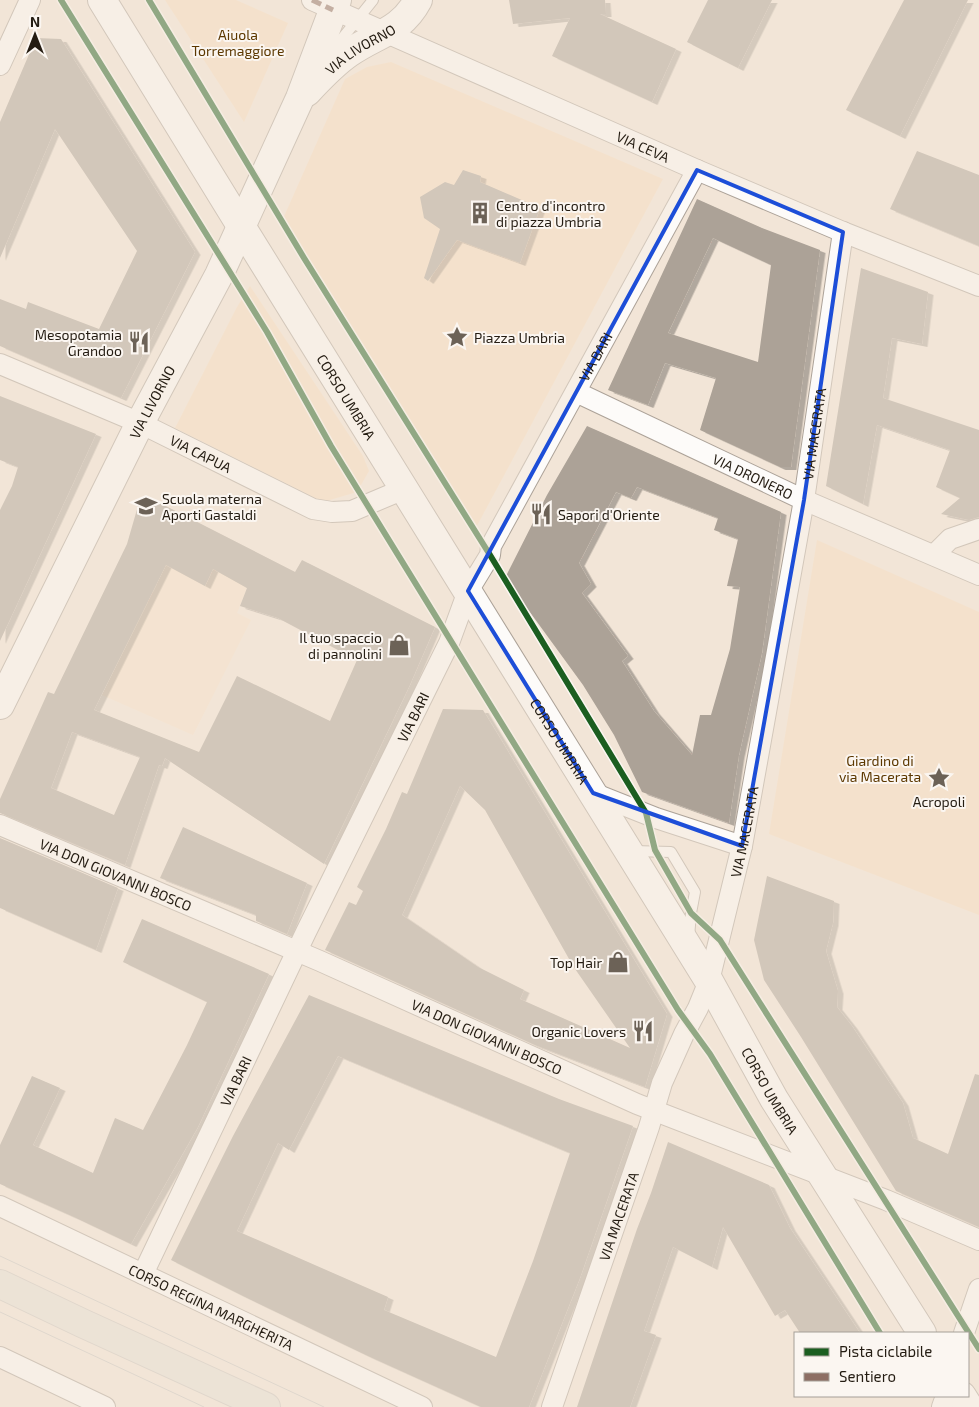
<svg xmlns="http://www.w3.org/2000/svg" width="979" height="1407" viewBox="0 0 979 1407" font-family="'Exo 2',sans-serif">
  <defs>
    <filter id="shadow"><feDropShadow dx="5.5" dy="3" stdDeviation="0" flood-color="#0004"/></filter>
  </defs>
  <rect width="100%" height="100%" fill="#f2e5d7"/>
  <polygon fill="#f6e1c9" points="140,499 152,499 229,539 247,588 237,613 251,620 193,735 102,695 134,628"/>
  <g fill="#f6dcbf">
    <polygon points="165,0 236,0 288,23 244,122"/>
    <polygon points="391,62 663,179 472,535 282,221 345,79 367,67"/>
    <polygon points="250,286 363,456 369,471 357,492 323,502 175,428 237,307"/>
    <polygon points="817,540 979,612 979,915 769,834"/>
  </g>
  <g fill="#aca297" fill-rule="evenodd" filter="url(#shadow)">
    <polygon points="509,0 605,0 606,14 600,14 676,49 652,102 552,56 570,18 513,24"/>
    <polygon points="708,0 772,0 738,68 687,42"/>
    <polygon points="904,0 968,0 900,136 846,110"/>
    <polygon points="36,38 61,39 195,252 121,398 0,346 0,299 26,309 28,302 99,329 137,251 55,129 0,258 0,122"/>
    <polygon points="917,151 979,175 979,246 890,209"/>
    <polygon points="463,170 481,176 480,182 540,208 520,263 457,240 428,281 424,278 440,229 424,218 420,197 445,182 454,185"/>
    <path d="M 697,199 L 762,228 L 820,250 L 791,467 L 780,467 L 700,430 L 716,378 L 665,363 L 648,405 L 608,390 ZM 713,238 L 771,265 L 758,362 L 668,333 Z"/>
    <polygon points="861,268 928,292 922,344 892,338 883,398 979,430 979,517 969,520 941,514 960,498 936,487 950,450 877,425 863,504 826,486"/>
    <polygon points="0,396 96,434 0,641 0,510 12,486 18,467 0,460"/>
    <path d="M 587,426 L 781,512 L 762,653 L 739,755 L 729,823 L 642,792 L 614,735 L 583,685 L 505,578 L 547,495 ZM 637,487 L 718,518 L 714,530 L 738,539 L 727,586 L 740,587 L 730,649 L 711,715 L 700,715 L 692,755 L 654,711 L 622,661 L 628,656 L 582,593 L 591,584 L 579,563 L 616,492 L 631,498 Z"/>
    <path d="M 140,499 L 152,499 L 295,572 L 302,560 L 435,627 L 409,687 L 324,864 L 165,758 L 162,766 L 159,765 L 125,865 L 0,813 L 0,799 L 48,692 L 54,694 L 127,544 ZM 166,565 L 205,586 L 213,569 L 247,588 L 240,606 L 278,618 L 357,660 L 330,721 L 237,676 L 199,752 L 94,710 ZM 72,732 L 140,757 L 114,815 L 51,788 Z"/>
    <path d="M 443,709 L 483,710 L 667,1014 L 645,1087 L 535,1045 L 325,950 L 349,902 L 356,905 L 363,891 L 357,887 L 386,829 L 402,792 L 407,794 ZM 460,786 L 485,810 L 573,966 L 630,1048 L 520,999 L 524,990 L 478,967 L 402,915 Z"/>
    <polygon points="183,827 307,883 287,934 256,921 256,915 160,878"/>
    <polygon points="0,838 118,888 96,950 0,908"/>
    <polygon points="767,876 834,901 833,923 826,951 838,991 837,1007 852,1026 903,1103 913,1138 948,1154 975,1074 979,1075 979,1227 896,1191 801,1037 764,980 754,940"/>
    <polygon points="142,919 269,974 198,1127 131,1244 74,1217 0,1184 0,1145 32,1076 60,1088 33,1145 93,1173 115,1118 143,1130 187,1045 207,1002 123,962"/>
    <path d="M 309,995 L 559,1099 L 633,1126 L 580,1278 L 529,1407 L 481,1407 L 368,1356 L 243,1296 L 171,1260 L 233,1136 ZM 338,1056 L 570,1153 L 533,1261 L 496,1357 L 384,1310 L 388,1297 L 237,1231 L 278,1143 L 289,1150 Z"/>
    <polygon points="668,1142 769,1185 790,1228 860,1333 800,1333 785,1310 775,1316 723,1227 712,1267 673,1247 644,1331 656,1335 630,1407 577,1407 637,1229 651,1193"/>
  </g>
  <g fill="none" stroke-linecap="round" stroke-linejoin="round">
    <g stroke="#aca298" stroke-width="12">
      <g id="lane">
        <polyline points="328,56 373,0"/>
        <polyline points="633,851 671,852 695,892 691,913 689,937"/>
      </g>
    </g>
    <g stroke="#aca298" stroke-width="22">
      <g id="street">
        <path id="s1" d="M 312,0 L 697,170 L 843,232 L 979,286"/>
        <polyline points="0,65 30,0"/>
        <path id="s2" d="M 0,364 L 140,423 L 313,509 L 332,512 L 352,511 L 404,489"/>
        <path id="s3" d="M 576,392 L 804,500 L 979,575"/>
        <polyline points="935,554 950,539 979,529"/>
        <polyline points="593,793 656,818 742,846"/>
        <path id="s4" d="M 0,825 L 320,961 L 637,1104 L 886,1200 L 979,1240"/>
        <path id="s5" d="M 0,1206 L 422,1407"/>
        <path id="s6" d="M 143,1274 L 306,932 L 449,643 L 468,591 L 490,555 L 491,546 L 697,170"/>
        <polyline points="964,1333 979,1289"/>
        <polyline points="0,1357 105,1407"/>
        <path id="s7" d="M 552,1407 L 649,1127 L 662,1083 L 684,1034 L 698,1008 L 709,981 L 742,846 L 804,500 L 843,232"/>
        <polyline points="942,1407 946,1396"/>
      </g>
    </g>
    <g stroke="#aca298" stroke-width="30">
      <g id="secondary">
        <path id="s8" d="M 102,0 L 241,226 L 709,981 L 774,1099 L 922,1333"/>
        <path id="s9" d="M 307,92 C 320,78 333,64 349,53 C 376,34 401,32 418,0"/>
        <path id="s10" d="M 0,705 L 140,423 L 219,275 L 300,98 L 337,0"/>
        <polyline points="962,1396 969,1407"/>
      </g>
    </g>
    <g stroke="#cac4bd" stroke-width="30">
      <polyline id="primary" points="0,1284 82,1323 266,1407"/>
    </g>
    <use href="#lane" stroke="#fdfbf9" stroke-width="10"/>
    <use href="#street" stroke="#fdfbf9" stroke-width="20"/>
    <use href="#secondary" stroke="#fdfbf9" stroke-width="28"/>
    <use href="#primary" stroke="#e4dfd6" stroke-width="28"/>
    <g stroke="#c8c5c1" stroke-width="1">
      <polyline points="0,1256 324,1407"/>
      <polyline points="0,1312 204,1407"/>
    </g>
    <polyline stroke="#8d6e63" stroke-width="5" stroke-dasharray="10 5" stroke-linecap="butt" points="312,0 333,10"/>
    <g stroke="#fbf6f1" stroke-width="9">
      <g id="cycleway">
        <polyline points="61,0 267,332 331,446 678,1010 710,1054 880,1333"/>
        <polyline points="149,0 304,258 490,555 646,813 655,850 691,913 720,940 979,1349"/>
      </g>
    </g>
    <use href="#cycleway" stroke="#1b5e20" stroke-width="6"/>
  </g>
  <path d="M0 0H979V1407H0ZM 697,170 L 843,232 L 804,500 L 742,846 L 593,793 L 468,591 Z" fill="#f2e5d7" fill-opacity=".55" fill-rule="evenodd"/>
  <path fill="none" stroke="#1d4ed8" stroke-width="4" stroke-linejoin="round" d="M 697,170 L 843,232 L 804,500 L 742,846 L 593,793 L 468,591 Z"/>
  <defs>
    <g id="building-bare" transform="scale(1.725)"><path d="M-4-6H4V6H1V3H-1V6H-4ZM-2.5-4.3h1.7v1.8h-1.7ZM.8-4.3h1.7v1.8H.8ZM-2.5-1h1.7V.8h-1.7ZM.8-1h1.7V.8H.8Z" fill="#6c6257" stroke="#fbf6f1" stroke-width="2.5" paint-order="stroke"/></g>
    <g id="sight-bare" transform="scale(1.725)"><path d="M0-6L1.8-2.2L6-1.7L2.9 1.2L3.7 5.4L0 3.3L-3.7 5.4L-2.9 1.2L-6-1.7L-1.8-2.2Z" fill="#6c6257" stroke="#fbf6f1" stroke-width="2.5" paint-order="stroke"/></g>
    <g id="restaurant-bare" transform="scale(1.725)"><path d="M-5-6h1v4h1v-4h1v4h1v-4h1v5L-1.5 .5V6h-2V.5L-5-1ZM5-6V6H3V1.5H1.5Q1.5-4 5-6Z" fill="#6c6257" stroke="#fbf6f1" stroke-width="2.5" paint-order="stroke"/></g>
    <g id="school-bare" transform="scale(1.725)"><path d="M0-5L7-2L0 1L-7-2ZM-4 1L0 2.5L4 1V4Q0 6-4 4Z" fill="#6c6257" stroke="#fbf6f1" stroke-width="2.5" paint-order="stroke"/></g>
    <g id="shop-bare" transform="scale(1.725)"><path d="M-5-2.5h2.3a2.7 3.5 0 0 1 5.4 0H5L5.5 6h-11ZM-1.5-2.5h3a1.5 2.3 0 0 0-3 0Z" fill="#6c6257" stroke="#fbf6f1" stroke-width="2.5" paint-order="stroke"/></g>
  </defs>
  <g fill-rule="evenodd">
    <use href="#building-bare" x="480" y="213"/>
    <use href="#sight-bare" x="457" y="337"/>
    <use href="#restaurant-bare" x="139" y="342"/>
    <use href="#school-bare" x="146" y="506"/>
    <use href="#restaurant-bare" x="541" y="514"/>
    <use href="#shop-bare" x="399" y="645"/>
    <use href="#sight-bare" x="939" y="778"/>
    <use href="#shop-bare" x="618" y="962"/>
    <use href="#restaurant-bare" x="643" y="1031"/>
  </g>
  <g text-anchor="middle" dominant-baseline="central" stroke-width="4" stroke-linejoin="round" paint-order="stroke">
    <g font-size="14" fill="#5c3800" stroke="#fbf6f1">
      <text x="238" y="34">Aiuola<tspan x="238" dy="16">Torremaggiore</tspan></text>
      <text x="880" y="760">Giardino di<tspan x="880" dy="16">via Macerata</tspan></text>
    </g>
    <g font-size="14" fill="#241c12" stroke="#fbf6f1">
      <text stroke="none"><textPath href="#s9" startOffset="69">VIA LIVORNO</textPath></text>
      <text stroke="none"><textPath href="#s1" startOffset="362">VIA CEVA</textPath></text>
      <text stroke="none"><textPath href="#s6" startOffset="1024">VIA BARI</textPath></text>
      <text stroke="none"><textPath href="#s8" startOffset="466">CORSO UMBRIA</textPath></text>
      <text stroke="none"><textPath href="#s10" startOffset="339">VIA LIVORNO</textPath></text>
      <text stroke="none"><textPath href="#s7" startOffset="1012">VIA MACERATA</textPath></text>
      <text stroke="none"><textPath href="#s2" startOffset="220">VIA CAPUA</textPath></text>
      <text stroke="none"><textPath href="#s3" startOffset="196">VIA DRONERO</textPath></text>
      <text stroke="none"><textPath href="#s6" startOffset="619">VIA BARI</textPath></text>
      <text stroke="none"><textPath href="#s8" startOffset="871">CORSO UMBRIA</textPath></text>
      <text stroke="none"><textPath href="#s7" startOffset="608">VIA MACERATA</textPath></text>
      <text stroke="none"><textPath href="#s4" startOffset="126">VIA DON GIOVANNI BOSCO</textPath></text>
      <text stroke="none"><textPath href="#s4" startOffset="531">VIA DON GIOVANNI BOSCO</textPath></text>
      <text stroke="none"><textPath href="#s6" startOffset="214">VIA BARI</textPath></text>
      <text stroke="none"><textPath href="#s8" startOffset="1279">CORSO UMBRIA</textPath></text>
      <text stroke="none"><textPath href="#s7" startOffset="202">VIA MACERATA</textPath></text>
      <text stroke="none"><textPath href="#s5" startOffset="234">CORSO REGINA MARGHERITA</textPath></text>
    </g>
    <g font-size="14" fill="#241c12" stroke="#fbf6f1" text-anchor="start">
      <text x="496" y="205">Centro d'incontro<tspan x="496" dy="16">di piazza Umbria</tspan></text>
      <text x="122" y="334" text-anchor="end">Mesopotamia<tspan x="122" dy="16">Grandoo</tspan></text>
      <text x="474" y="337">Piazza Umbria</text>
      <text x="162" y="498">Scuola materna<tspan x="162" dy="16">Aporti Gastaldi</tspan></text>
      <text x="558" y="514">Sapori d'Oriente</text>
      <text x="382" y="637" text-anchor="end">Il tuo spaccio<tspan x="382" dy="16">di pannolini</tspan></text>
      <text x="939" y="801" text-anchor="middle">Acropoli</text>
      <text x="602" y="962" text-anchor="end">Top Hair</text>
      <text x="626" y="1031" text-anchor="end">Organic Lovers</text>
    </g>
  </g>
  <rect x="794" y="1332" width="175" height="65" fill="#fbf6f1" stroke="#a59f98"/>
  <rect x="804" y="1348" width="25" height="8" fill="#1b5e20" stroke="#a59f98"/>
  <text x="839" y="1357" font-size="15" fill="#241c12">Pista ciclabile</text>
  <rect x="804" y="1373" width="25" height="8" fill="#8d6e63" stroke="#a59f98"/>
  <text x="839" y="1382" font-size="15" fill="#241c12">Sentiero</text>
  <g transform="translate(35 35)" stroke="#fbf6f1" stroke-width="4" paint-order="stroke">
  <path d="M0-4L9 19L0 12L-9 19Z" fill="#241c12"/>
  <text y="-8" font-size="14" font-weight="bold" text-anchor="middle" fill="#241c12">N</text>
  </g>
</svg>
